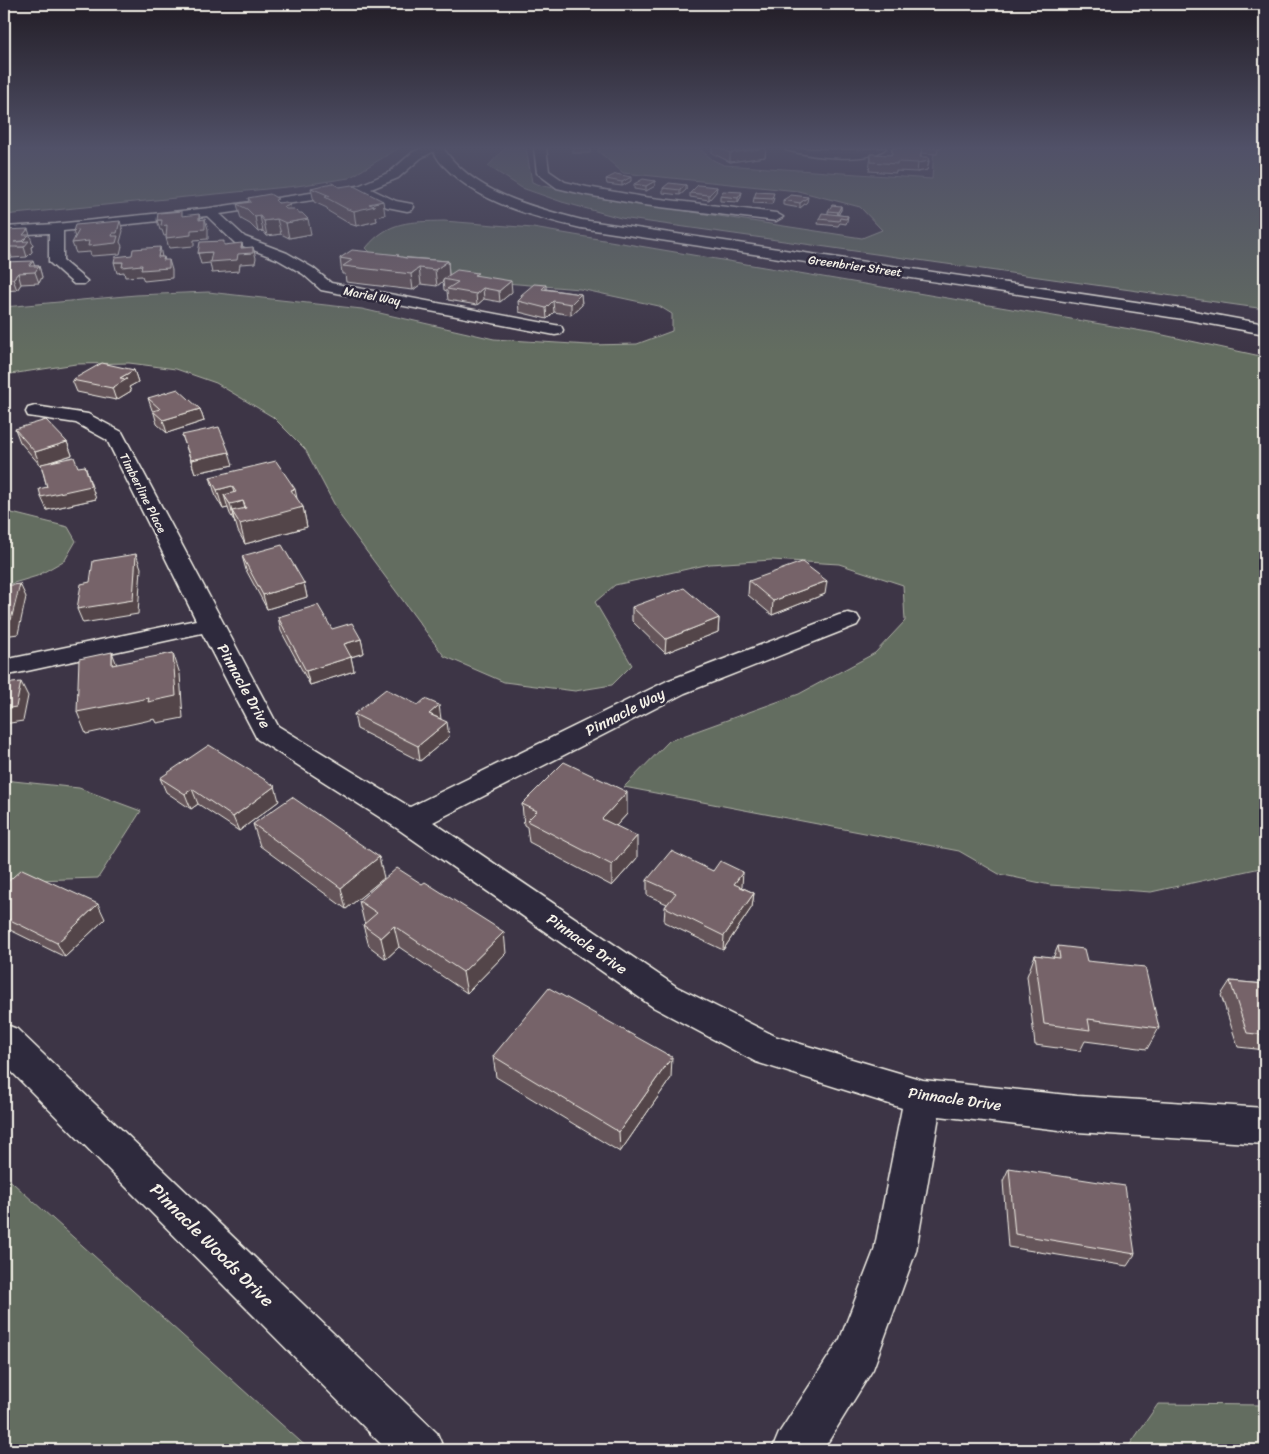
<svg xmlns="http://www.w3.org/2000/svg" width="1269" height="1454" viewBox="0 0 1269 1454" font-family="Sriracha,sans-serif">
  <rect width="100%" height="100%" fill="#3d3546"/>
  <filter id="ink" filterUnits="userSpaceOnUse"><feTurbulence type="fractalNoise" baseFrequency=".02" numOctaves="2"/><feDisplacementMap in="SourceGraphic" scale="10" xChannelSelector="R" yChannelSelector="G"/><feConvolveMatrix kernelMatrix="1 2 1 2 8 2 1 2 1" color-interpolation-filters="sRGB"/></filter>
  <g filter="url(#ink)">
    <g fill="#646d60" stroke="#acafa4">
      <polygon points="4,148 399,148 349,178 297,186 4,215"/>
      <polygon points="505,148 526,148 532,182 543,186 699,213 862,238 882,230 860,207 798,191 623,173 598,151 599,148 699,148 713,160 724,165 932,179 934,148 1265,148 1265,309 621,218 562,202 522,188 488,166"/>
      <path d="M 444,221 L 533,228 L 1154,333 L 1265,357 L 1265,867 L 1151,892 L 1050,885 L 999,874 L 959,851 L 624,787 L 669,741 L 799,694 L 875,653 L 905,621 L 903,585 L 839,564 L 772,560 L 710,564 L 615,585 L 595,602 L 632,665 L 612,685 L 575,691 L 504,682 L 444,656 L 341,517 L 305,449 L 273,417 L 216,383 L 176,369 L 129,363 L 76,364 L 4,375 L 4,307 L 136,295 L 208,292 L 362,309 L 494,339 L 589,345 L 637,344 L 672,331 L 672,314 L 659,306 L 580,289 L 493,282 L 452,275 L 372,254 L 366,248 C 389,220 410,222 444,221 Z"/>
      <polygon points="4,511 68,527 76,541 65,560 37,576 4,586"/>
      <polygon points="4,780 79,788 141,811 98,878 4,881"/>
      <polygon points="4,1175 310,1450 4,1450"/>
      <polygon points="1158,1404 1265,1405 1265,1450 1126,1450"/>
    </g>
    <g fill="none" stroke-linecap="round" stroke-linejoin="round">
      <g stroke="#f4f1e8" stroke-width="3">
        <g id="street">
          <polygon points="423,148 440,148 421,158 398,178 371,189 396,201 412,204 414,207 412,210 407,211 387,207 359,193 220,214 245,237 287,253 313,268 331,283 555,325 561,326 563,330 561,334 555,335 321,290 303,274 277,259 235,243 207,216 63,231 63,261 87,281 84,284 74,284 49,262 49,233 4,235 4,227 56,224 210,208 358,186 390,172 413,152"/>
          <polygon points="534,148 546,148 549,171 565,182 587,187 644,197 776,213 783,217 776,221 644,205 587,195 557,188 537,173"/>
          <path d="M 784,148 L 849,150 L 886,148 C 868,165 808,156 786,150 Z"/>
          <polygon points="35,406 88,414 122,432 278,726 410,807 667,681 839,615 848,613 857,615 860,620 857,625 685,693 433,822 677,987 777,1037 923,1080 1077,1096 1265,1108 1265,1144 1077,1132 939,1116 916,1251 873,1369 823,1450 772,1450 779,1433 840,1339 874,1251 902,1108 756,1062 653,1007 398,829 257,739 202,633 4,676 4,660 196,620 107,440 76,423 28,416 26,412 28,408"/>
          <polygon points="4,1024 17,1029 437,1433 444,1450 387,1450 4,1064"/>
        </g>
      </g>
      <g stroke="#f4f1e8" stroke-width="3">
        <path id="secondary" d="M 431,148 L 443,148 C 474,193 532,207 582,220 L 1183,309 L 1265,324 L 1265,334 L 1183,319 L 581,228 C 534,217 479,203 445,167 C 439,162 436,155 431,148 Z"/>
      </g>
      <use href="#street" fill="#2f2a3d" fill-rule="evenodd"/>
      <use href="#secondary" fill="#2f2a3d" fill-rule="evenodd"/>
    </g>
    <g fill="#65555a" stroke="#f4f1e8">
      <polygon points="573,148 591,148 590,153 573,153"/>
      <polygon points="712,148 766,148 765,157 730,162 712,153"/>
      <polygon points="892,148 941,148 941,149 938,149 937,154 921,153 921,157 929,161 927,170 917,172 896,171 896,173 869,171 871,154 891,155"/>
      <polygon points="606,179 631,181 622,186 607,184"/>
      <polygon points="655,181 655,186 646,191 634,189 634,184"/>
      <polygon points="686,185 686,190 680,195 663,193 663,188"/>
      <polygon points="717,187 716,192 709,200 690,197 690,193"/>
      <polygon points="311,188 385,215 376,217 377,221 356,226 350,224 328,211 327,208 314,202"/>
      <polygon points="720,196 741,197 738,202 720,201"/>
      <polygon points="248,198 279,203 290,209 311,234 289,238 281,234 267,236 263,231 258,232 250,224 241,219 237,204 249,202"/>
      <polygon points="754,198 774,198 772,204 753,203"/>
      <polygon points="783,200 807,202 800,208 783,205"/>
      <polygon points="841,206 841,210 838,215 848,216 847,221 846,224 840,223 838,226 818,224 819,219 828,214 828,211"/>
      <polygon points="4,230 31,239 31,240 33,245 31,247 32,252 27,257 12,258 8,262 34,266 39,266 42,277 39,283 21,284 17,290 4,291"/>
      <polygon points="399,257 448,261 449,275 478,276 512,292 500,302 484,299 477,305 448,300 447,291 444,290 443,281 437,286 421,284 413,290 346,282 345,274 342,274 340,258"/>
      <polygon points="546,285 546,289 581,294 582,305 571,315 554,312 547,319 519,312 518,301 522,298 521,295"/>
      <polygon points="134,370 138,382 129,387 131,391 116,400 77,392 72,380"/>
      <polygon points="148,398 200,409 204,421 167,433 157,424 154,413 152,410"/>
      <polygon points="15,429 67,442 72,455 49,462 78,467 96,499 47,510 47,487 41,465 40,465 20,442"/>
      <polygon points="182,435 233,465 195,473"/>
      <polygon points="210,477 296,498 303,507 307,527 245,544 238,531 236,524 230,514 228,508 223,509 216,497"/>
      <polygon points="242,556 304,583 307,597 267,609 246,570"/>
      <polygon points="749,581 825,594 772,615 748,595"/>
      <polygon points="632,607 719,618 718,632 665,653 632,621"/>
      <polygon points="278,617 361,639 364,653 351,657 354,671 310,685 281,631"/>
      <polygon points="354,714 441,720 449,737 420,761 357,729"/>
      <polygon points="160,778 279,801 239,831 198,804 191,809 166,792"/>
      <polygon points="522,804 627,814 616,826 637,858 612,886 529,842 527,827 524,825"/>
      <polygon points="253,824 384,878 346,909 260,846"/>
      <polygon points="713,871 743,872 741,887 754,893 752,907 723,950 664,922 665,907 667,904 647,895 647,880"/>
      <polygon points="4,885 105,919 65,957 4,927"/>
      <polygon points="359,901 506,953 467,993 399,947 386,959 369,946 363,925 365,923 364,922"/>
      <polygon points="1058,946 1087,961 1159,1028 1147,1049 1085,1041 1080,1051 1035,1045 1027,976 1035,955 1053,958"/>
      <polygon points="1230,981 1265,984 1265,1051 1265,1050 1238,1047 1221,995"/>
      <polygon points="493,1056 671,1078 620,1152 496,1077"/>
      <polygon points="1009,1168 1135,1254 1127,1266 1008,1247 1003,1181"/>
    </g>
    <g fill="#53454a" stroke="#f4f1e8">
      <polygon points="766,148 765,157 730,162 730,153"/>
      <polygon points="929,161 927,170 917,172 918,163"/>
      <polygon points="631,177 631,181 622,186 622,182"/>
      <polygon points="655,181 655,186 646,191 646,186"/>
      <polygon points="686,185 686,190 680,195 680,190"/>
      <polygon points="717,187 716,192 709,200 709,195"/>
      <polygon points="742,192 741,197 738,202 738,198"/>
      <polygon points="808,197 807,202 800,208 800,203"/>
      <polygon points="383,201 385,215 376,217 377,221 356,226 354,211 369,204"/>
      <polygon points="290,205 292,220 284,207"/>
      <polygon points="841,206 841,210 837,217 838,212"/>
      <polygon points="199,214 202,224 205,219 208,229 208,239 194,240 194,246 169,248 166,238 199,220"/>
      <polygon points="260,216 263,231 258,232 255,217"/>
      <polygon points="277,219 281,234 267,236 264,221"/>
      <polygon points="308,219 311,234 289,238 286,223"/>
      <polygon points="157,220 162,220 167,225 170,235 164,236 162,230 160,230"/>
      <polygon points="120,221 123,231 120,242 122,246 120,254 91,256 90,252 76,253 72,243 113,233"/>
      <polygon points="28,229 33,245 31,247 32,252 27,257 24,247 16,247 23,235"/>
      <polygon points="79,230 76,241 73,231"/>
      <polygon points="242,243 244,253 253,247 256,258 255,263 240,264 239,271 212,273 210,263 201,264 198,253 212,252 238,254 241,248"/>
      <polygon points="8,247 12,258 6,264 4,259 4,251"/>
      <polygon points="160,247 162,257 158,257"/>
      <polygon points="164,257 167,268 169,260 172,270 172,278 144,281 142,276 125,277 124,272 117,273 114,262 123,262 142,265 163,260"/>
      <polygon points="33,261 36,270 39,266 42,277 39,283 35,272 29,266"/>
      <polygon points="448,261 449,277 443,279 443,281 437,286 435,270"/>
      <polygon points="419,268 421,284 413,290 411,274"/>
      <polygon points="18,273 21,284 17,290 13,279"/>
      <polygon points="511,281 512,292 500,302 499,291"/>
      <polygon points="483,288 484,299 477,305 476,294"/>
      <polygon points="581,294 582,305 571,315 571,304"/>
      <polygon points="553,301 554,312 547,319 546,308"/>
      <polygon points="134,370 138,382 129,387 131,391 116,400 112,388 120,378"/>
      <polygon points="200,409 204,421 167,433 163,420"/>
      <polygon points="67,442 72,455 40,465 35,452"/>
      <polygon points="229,452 233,465 195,473 191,460"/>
      <polygon points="85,466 96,499 47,510 41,497"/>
      <polygon points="232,486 237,503 243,501 248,521 232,511 235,524 230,504 224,495 228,508 223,509 217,490"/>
      <polygon points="295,489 299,508 303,507 307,527 245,544 240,524 291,490"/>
      <polygon points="136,554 141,568 138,614 83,623 77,609"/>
      <polygon points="827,581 825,594 772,615 773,601"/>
      <polygon points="304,583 307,597 267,609 263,595"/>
      <polygon points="20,584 26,597 18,634 4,636 4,621"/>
      <polygon points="719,618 718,632 665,653 666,639"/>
      <polygon points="361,639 364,653 347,658 344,644"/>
      <polygon points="112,652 120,673 112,665"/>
      <polygon points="173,653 180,674 183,718 157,723 155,719 86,734 77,712"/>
      <polygon points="351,657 354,671 310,685 306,671"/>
      <polygon points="21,682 28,696 23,721 4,724 4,709"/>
      <polygon points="439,705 441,719 429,714"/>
      <polygon points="447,722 449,737 420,761 418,746"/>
      <polygon points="275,786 279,801 239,831 233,817"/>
      <polygon points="192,789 198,804 191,809 185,794"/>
      <polygon points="627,792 627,814 603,840 602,819"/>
      <polygon points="637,836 637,858 612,886 612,865"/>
      <polygon points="379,857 384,878 346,909 341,888"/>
      <polygon points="743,872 742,886 733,898 734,884"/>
      <polygon points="754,893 752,907 723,950 724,936"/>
      <polygon points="98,904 105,919 65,957 57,943"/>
      <polygon points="394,926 399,947 386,959 381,938"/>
      <polygon points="504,932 506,953 467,993 463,972"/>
      <polygon points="672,1057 671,1078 620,1152 619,1132"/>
    </g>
    <g fill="#766369" stroke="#f4f1e8">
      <polygon points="573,148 590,148 590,149"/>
      <polygon points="720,148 764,148 730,153"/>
      <polygon points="892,148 922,149 920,157 928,157 929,161 918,163 897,162 897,164 871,162 871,154 892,155"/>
      <polygon points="616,174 631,177 622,182 606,179"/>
      <polygon points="643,179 655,181 646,186 634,184"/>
      <polygon points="332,183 339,187 352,185 383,201 369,204 375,206 354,211 347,209 325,197 330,196 311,188"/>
      <polygon points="669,183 686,185 680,190 663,188"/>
      <polygon points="698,185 717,187 709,195 690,193"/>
      <polygon points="723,191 742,192 738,198 720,196"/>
      <polygon points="756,192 774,193 772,199 754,198"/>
      <polygon points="270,194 278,199 275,200 278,203 286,202 290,205 284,207 286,209 294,209 298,213 302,213 308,219 286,223 277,219 264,221 260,216 255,217 247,209 237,204 251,202 248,198"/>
      <polygon points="791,195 808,197 800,203 783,200"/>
      <polygon points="832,205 841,206 838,212 828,211"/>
      <polygon points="182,211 182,216 199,214 199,220 205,219 205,229 191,230 191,235 166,238 167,225 161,226 162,220 157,220 158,213"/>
      <polygon points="822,213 848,216 846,219 840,218 839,221 819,219"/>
      <polygon points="120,221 117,233 113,233 112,236 118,236 116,243 88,246 89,241 72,243 79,230 73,231 75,225"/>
      <polygon points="28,229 23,235 29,235 23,241 14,242 29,241 24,247 8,247 4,251 4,230"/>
      <polygon points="224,241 224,245 242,243 241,248 253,247 253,253 238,254 237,260 210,262 212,252 198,253 200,242"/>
      <polygon points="160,247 158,257 164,257 163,260 169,260 169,268 141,270 142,265 122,267 123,262 114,262 115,257 132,255 133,249"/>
      <polygon points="352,250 399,255 397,256 406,258 448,261 435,270 419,268 411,274 343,266 352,260 340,258"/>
      <polygon points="33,261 29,266 39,266 35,272 18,273 13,279 4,280 4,262"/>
      <polygon points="457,270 478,273 474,275 511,281 499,291 483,288 476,294 447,289 458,282 443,279"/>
      <polygon points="534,284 546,285 542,289 581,294 571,304 553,301 546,308 518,301 524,295 521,295"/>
      <polygon points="102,363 134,370 120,378 127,379 112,388 72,380"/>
      <polygon points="178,389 200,409 163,420 153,411 160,409 148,398"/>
      <polygon points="46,420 67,442 35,452 15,429"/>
      <polygon points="219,427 229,452 191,460 182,435"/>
      <polygon points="74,457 78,467 85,466 91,486 41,497 39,489 47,487 41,464"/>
      <polygon points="276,461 295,489 291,490 303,507 240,524 232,511 246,508 243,501 230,504 224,495 236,492 232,486 217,490 210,477"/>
      <polygon points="282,545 304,583 263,595 242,556"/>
      <polygon points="136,554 133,600 77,609 81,584 90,582 93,561"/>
      <polygon points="802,562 827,581 773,601 749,581"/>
      <polygon points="20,584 11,620 4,621 4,586"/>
      <polygon points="684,588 719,618 666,639 632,607"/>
      <polygon points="318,605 332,629 352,623 361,639 344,644 351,657 306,671 278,617"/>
      <polygon points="112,652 112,665 173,653 176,696 148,702 149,698 77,712 79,659"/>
      <polygon points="21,682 16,707 4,709 4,684"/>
      <polygon points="386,689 418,705 425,699 439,705 429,714 447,722 418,746 354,714"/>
      <polygon points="209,745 275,786 233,817 192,789 185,794 160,778"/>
      <polygon points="564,762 627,792 602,819 637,836 612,865 527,821 537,811 522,804"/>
      <polygon points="292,797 379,857 341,888 253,824"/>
      <polygon points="671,851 713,871 720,861 743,872 734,884 754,893 724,936 665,907 676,893 647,880"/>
      <polygon points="397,868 422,884 425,882 504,932 463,972 394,926 381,938 363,925 377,913 359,901"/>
      <polygon points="22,869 98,904 57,943 4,917 4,885"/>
      <polygon points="1058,946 1084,949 1087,961 1145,967 1159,1028 1088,1019 1090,1030 1044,1024 1035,955 1060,958"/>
      <polygon points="1230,981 1265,984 1265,1035 1247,1033"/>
      <polygon points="549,988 672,1057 619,1132 493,1056"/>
      <polygon points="1009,1168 1125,1186 1135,1254 1015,1234"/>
    </g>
  </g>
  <linearGradient id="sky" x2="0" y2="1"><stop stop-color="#221d26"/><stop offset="0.42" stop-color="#515168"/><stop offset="1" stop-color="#515168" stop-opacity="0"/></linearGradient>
  <rect width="1269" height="352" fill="url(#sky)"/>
  <g text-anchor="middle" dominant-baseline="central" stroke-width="5" stroke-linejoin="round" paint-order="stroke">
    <g font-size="12" fill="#f4f1e8" stroke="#2f2a3d">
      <text transform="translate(855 266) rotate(8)">Greenbrier Street</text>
      <text transform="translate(372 296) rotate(11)">Mariel Way</text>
      <text transform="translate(143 493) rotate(63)">Timberline Place</text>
    </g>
    <g font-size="15" fill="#f4f1e8" stroke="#2f2a3d">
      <text transform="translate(244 686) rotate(61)">Pinnacle Drive</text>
      <text transform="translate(625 712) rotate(-27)">Pinnacle Way</text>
      <text transform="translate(587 944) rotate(35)">Pinnacle Drive</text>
      <text transform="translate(955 1099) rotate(8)">Pinnacle Drive</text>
    </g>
    <g font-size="18" fill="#f4f1e8" stroke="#2f2a3d">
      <text transform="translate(212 1245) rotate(45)">Pinnacle Woods Drive</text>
    </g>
  </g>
  <rect width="1269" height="1454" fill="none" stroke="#2f2a3d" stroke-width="20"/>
  <rect x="10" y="10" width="1249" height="1434" fill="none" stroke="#f4f1e8" stroke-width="2" filter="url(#ink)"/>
</svg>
